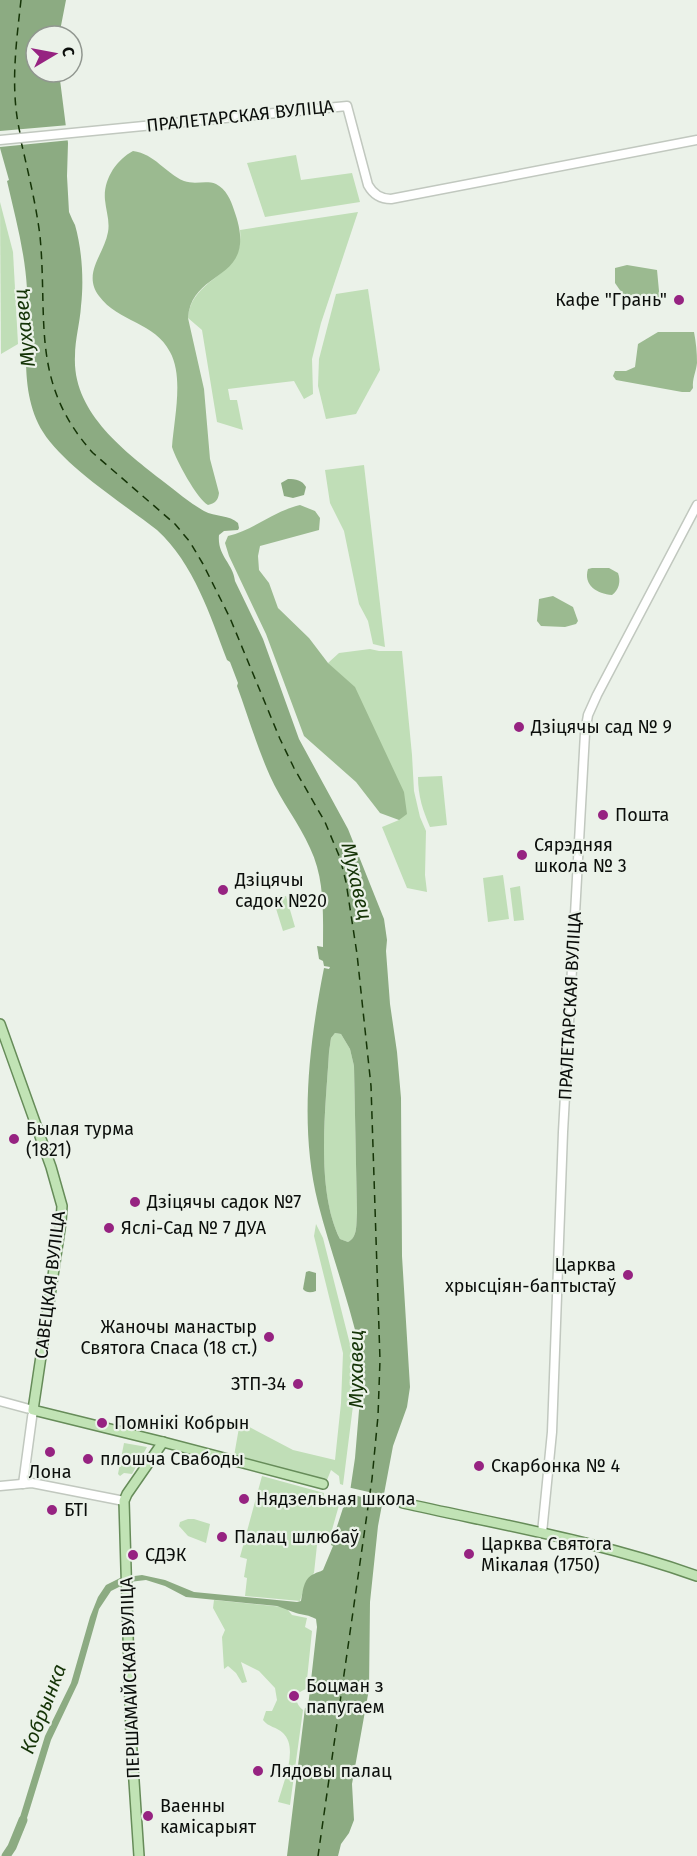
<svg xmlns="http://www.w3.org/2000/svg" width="697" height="1856" viewBox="0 0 697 1856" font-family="'Fira Sans',sans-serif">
  <rect width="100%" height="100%" fill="#ebf2e9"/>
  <g fill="#c0deb7">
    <polygon points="296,155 301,180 352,173 360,202 265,217 247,163"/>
    <polygon points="0,202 13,252 18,344 1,354"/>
    <path d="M 358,212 L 321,323 L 312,359 L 313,394 L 304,399 L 294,381 L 228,389 L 230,400 L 237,400 L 243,430 L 217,422 L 202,330 L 188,318 C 191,276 245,278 240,230 Z"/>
    <polygon points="368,289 380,370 356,414 326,419 318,386 319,359 336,294"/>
    <polygon points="364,465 385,647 373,644 368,621 359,604 344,531 330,503 325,470"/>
    <polygon points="370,649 379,651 402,651 412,755 414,791 420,817 426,831 425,875 427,892 407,888 382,827 399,820 328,663 339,653"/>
    <path d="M 442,776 L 447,825 L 430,827 C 423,811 418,796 418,777 Z"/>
    <polygon points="503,875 509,919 488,922 483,878"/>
    <polygon points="520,886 524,920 514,921 510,888"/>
    <polygon points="286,896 295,927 283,931 273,899"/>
    <path d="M 335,1033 L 341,1034 L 350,1049 L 354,1066 L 357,1213 C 356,1224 358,1237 348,1242 L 340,1239 C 315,1190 326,1106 329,1052 L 331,1038 Z"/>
    <polygon points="316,1224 323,1238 354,1360 356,1382 343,1485 340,1484 339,1476 331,1470 327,1480 234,1456 240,1422 293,1450 335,1460 341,1403 343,1353 314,1236"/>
    <polygon points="124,1443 147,1447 132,1474 124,1473 120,1476 118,1474"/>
    <path d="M 262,1476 L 324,1493 L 323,1499 C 328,1501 333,1500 336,1496 L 341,1498 L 330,1537 L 319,1541 L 317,1545 L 314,1573 L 306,1582 L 300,1601 L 245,1596 L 247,1578 L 244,1577 L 247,1559 L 240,1557 Z"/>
    <polygon points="188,1519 194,1519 210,1524 206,1543 188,1536 179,1526 180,1522"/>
    <path d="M 214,1600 L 283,1607 L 287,1609 L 292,1615 L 307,1618 L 305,1627 L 312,1631 L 306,1689 C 294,1693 294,1703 303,1710 L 290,1805 L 278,1802 C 283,1783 299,1748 283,1733 C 277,1727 268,1727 263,1720 L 266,1711 L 272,1711 L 277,1700 L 275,1688 L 259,1671 L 241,1662 L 247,1682 L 242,1683 L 236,1673 L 228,1666 L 224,1669 L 222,1637 L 225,1630 L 213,1608 Z"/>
  </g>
  <g fill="#9bba90">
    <path d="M 133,151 C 155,154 165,173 184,181 C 195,185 206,180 216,184 C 226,189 231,200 234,210 C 261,284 192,266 188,318 L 204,389 L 210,459 L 219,493 C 218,501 215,503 208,505 C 197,499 176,460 172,447 C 174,419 184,377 170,352 C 155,322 118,322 99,296 C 82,273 104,255 108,232 C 110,221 106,211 105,200 C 103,180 116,160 133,151 Z"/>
    <polygon points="627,265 657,270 660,302 640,301 624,296 615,283 615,268"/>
    <path d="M 658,332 L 694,332 C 696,342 697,353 697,363 C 696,372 692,379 693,388 L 690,392 L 682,392 L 616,380 L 613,376 L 615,371 L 626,371 L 635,367 L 638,344 Z"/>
    <path d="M 300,505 L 315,511 L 320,518 L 319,530 L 260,546 L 258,556 L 259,570 L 269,583 L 278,608 L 309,638 L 328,663 L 355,687 L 404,792 L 407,814 L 399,820 L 380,813 L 356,782 L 304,736 L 266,634 L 229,556 L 225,543 L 228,536 C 254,530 274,511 300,505 Z"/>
    <path d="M 592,568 L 609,568 L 618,573 C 621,581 619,590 612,595 C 597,594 583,585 588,569 Z"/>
    <polygon points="553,596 573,607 578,621 576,624 565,627 541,626 537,621 539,599"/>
  </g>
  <g fill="#8cab82" fill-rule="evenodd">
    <path d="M 0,0 L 66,0 L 59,36 L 36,36 L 36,72 L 59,72 L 68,143 L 67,176 L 69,212 C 71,217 73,221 75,225 C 82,249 84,281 81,306 C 80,323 75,339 75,356 C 72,412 124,451 164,482 C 177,492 190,503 204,511 C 215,517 230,515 238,523 L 239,528 L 238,530 L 224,531 L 219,535 C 217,556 233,563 235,581 L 263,639 L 299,739 L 348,829 L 384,919 L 387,940 L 386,951 L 390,1004 L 397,1052 L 401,1098 L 402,1256 L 410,1387 L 407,1407 L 393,1446 L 378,1526 L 370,1602 L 369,1689 L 352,1784 L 354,1820 L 349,1833 L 341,1844 L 338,1856 L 287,1856 L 305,1708 L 308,1707 L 317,1627 L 316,1619 C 309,1615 303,1615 296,1613 C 289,1611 284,1608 277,1606 L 186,1597 L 165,1586 L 146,1580 L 129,1582 L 111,1591 L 99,1609 L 78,1683 L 51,1740 L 23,1831 L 16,1830 L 45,1736 L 71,1683 L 90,1617 L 98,1597 L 106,1585 L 120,1578 L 142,1575 L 165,1580 L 194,1592 L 297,1602 L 301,1601 C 303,1592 303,1578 314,1574 C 317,1572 320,1572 323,1570 L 333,1546 L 331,1545 L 343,1508 L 348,1505 L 355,1458 L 362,1375 C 362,1351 355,1330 349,1308 C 339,1273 327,1238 318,1203 C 299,1127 309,1044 324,968 L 329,969 L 330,967 L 324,966 L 323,961 L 319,959 L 317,946 L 323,947 C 323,913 325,879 310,848 C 299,823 281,801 270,776 C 257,747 248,716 237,686 L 238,683 L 230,662 L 227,660 C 210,615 194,564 157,530 C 125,505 64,466 43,432 C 17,390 29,336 27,289 C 25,252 15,216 7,181 L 9,180 L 0,148 ZM 335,1033 L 341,1034 L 350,1049 L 354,1066 L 357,1213 C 356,1224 358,1237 348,1242 L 340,1239 C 315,1189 326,1106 329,1052 L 331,1038 Z"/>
    <path d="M 288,479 C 296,479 302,480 306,487 L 304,495 L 293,498 L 284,496 L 281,483 Z"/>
    <path d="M 309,1271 L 316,1273 L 316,1291 C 311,1293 306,1293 303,1289 L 306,1272 Z"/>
  </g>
  <g fill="#ebf2e9">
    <polygon points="69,125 71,140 0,147 0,131"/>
    <polygon points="347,1487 386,1496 385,1503 346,1493"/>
  </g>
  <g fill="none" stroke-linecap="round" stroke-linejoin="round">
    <polyline stroke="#8cab82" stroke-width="9" points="6,1856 12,1847 23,1820"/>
    <g stroke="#153407" stroke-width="1.5" stroke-dasharray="8 6" stroke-linecap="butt">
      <path d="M 20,133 C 10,89 16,45 21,0"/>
      <path d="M 21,141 C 28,172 36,204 40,236 C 48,321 30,383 93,453 L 175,524 L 190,542 L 203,564 L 230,618 L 280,739 L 294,768 L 325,822 L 340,858 L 346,882 L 357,954 L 371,1086 L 380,1360 L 378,1416 L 372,1479 L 318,1856"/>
    </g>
    <g stroke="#c1c8bf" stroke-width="11">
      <g id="secondary">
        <path d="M 0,140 L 347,106 L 368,185 C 373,194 381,199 391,199 L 697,140"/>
        <polyline points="0,1401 33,1410 23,1484"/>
        <polyline points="0,1486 32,1483 124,1501"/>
        <polyline points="542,1533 552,1432 563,1132 585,733 588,715 597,695 697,505"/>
      </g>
    </g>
    <g stroke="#668c59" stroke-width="12">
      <g id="primary">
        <polyline points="0,1024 51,1167 62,1206 61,1222 33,1410 163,1442 323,1484"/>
        <path d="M 403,1503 C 502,1525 602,1542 697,1576"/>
        <polyline points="139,1856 131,1736 124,1501 127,1494 163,1442"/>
      </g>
    </g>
    <use href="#secondary" stroke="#fff" stroke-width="8"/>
    <use href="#primary" stroke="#c1e3b5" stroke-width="9"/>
  </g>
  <g fill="#962381" stroke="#ebf2e9" stroke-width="2">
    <circle cx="679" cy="300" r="6"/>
    <circle cx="519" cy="727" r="6"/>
    <circle cx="603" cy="815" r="6"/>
    <circle cx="522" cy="855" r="6"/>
    <circle cx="223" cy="890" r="6"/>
    <circle cx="14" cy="1139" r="6"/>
    <circle cx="135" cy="1202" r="6"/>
    <circle cx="109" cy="1228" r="6"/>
    <circle cx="628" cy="1275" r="6"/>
    <circle cx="269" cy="1337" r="6"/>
    <circle cx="298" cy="1384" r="6"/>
    <circle cx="102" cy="1423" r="6"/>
    <circle cx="50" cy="1452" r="6"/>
    <circle cx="88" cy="1459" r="6"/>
    <circle cx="479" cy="1466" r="6"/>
    <circle cx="244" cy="1499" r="6"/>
    <circle cx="52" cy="1510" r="6"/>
    <circle cx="222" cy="1537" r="6"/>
    <circle cx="469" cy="1554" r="6"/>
    <circle cx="133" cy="1555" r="6"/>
    <circle cx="294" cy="1696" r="6"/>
    <circle cx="258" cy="1771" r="6"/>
    <circle cx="148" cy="1816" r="6"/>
  </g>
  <g text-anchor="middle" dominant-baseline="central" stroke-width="4.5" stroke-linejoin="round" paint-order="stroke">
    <g font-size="18" fill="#0b0e0b" stroke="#ebf2e9">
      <text transform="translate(240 116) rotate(-6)">ПРАЛЕТАРСКАЯ ВУЛІЦА</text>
      <text transform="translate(570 1006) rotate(-87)">ПРАЛЕТАРСКАЯ ВУЛІЦА</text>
      <text transform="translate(50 1285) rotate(-83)">САВЕЦКАЯ ВУЛІЦА</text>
      <text transform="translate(130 1678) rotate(-92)">ПЕРШАМАЙСКАЯ ВУЛІЦА</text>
    </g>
    <g font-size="18" fill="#0b0e0b" stroke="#ebf2e9" text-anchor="start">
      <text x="667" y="300" text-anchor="end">Кафе "Грань"</text>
      <text x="531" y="727">Дзіцячы сад № 9</text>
      <text x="615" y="815">Пошта</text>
      <text x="534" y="845">Сярэдняя<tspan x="534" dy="21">школа № 3</tspan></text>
      <text x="235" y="880">Дзіцячы<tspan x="235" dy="21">садок №20</tspan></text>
      <text x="26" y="1129">Былая турма<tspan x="26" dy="21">(1821)</tspan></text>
      <text x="147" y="1202">Дзіцячы садок №7</text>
      <text x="121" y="1228">Яслі-Сад № 7 ДУА</text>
      <text x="616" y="1265" text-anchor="end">Царква<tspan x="616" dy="21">хрысціян-баптыстаў</tspan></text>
      <text x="257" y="1327" text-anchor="end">Жаночы манастыр<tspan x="257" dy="21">Святога Спаса (18 ст.)</tspan></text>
      <text x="286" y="1384" text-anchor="end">ЗТП-34</text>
      <text x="114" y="1423">Помнікі Кобрын</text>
      <text x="100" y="1459">плошча Свабоды</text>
      <text x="491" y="1466">Скарбонка № 4</text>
      <text x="50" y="1472" text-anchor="middle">Лона</text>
      <text x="256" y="1499">Нядзельная школа</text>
      <text x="64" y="1510">БТІ</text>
      <text x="234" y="1537">Палац шлюбаў</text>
      <text x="481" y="1544">Царква Святога<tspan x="481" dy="21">Мікалая (1750)</tspan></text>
      <text x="145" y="1555">СДЭК</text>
      <text x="306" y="1686">Боцман з<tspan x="306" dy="21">папугаем</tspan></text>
      <text x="270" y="1771">Лядовы палац</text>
      <text x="160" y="1806">Ваенны<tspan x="160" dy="21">камісарыят</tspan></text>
    </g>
    <g font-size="20" font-style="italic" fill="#153407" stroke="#ebf2e9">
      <text transform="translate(24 328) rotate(-96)">Мухавец</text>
      <text transform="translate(357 881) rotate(77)">Мухавец</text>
      <text transform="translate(356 1369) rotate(-90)">Мухавец</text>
      <text transform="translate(43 1709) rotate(-69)">Кобрынка</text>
    </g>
  </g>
  <g transform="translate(54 54) rotate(80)"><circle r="28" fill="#ebf2e9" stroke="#919790" stroke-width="1.5"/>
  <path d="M0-4.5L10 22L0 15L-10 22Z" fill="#962381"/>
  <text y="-9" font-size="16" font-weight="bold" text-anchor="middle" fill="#0b0e0b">С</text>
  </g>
</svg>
